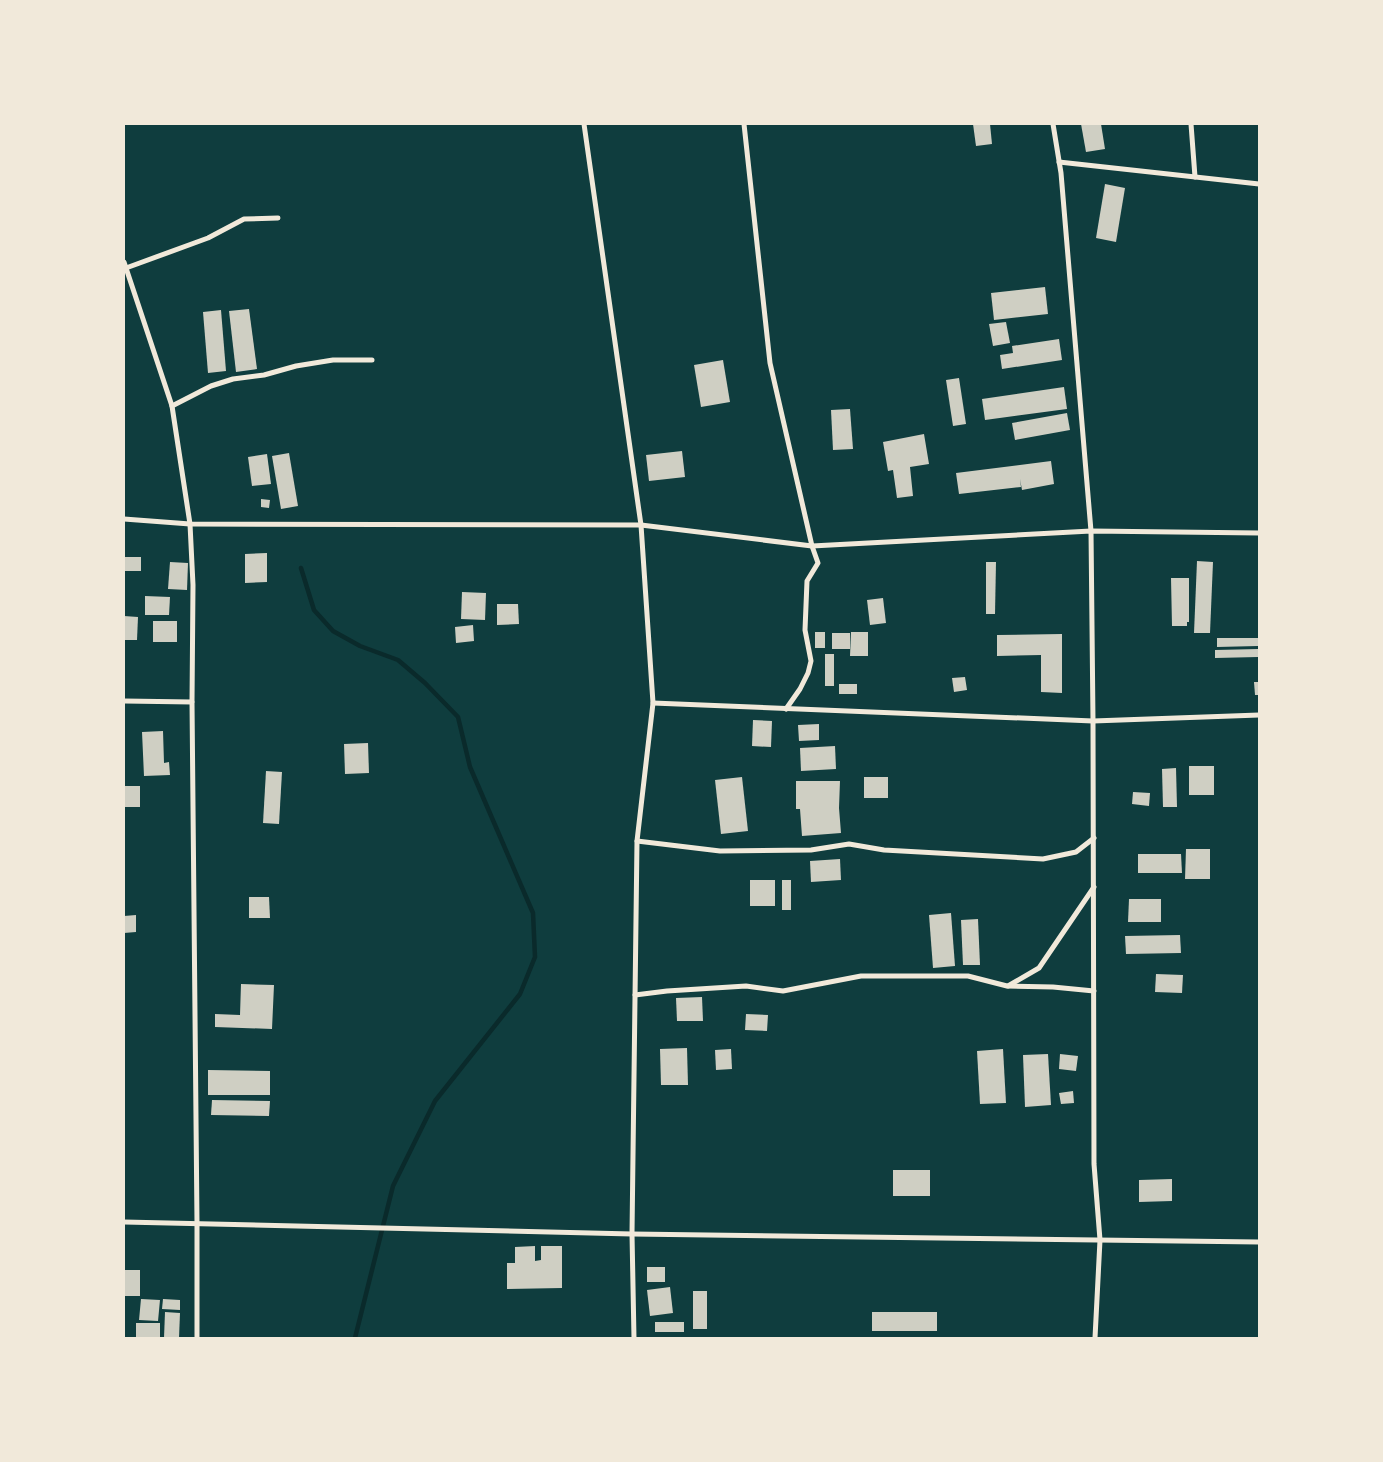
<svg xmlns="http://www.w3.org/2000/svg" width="1383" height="1462" viewBox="0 0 1383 1462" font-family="Roboto,sans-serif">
  <rect width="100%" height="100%" fill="#0f3d3e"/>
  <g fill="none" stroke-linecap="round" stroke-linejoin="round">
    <polyline stroke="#0a2a2b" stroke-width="4.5" points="301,568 314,610 333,631 360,646 398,660 425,683 458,717 470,767 533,913 535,957 520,994 435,1101 393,1186 355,1338"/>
  </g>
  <g fill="#cfcfc3">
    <polygon points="973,124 990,124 992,144 976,146"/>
    <polygon points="1081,124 1101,124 1105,149 1086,152"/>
    <polygon points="1105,184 1125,188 1116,242 1096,238"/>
    <polygon points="1045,287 1048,314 994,320 991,293"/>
    <polygon points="249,309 257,369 236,372 229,311"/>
    <polygon points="221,310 226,371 208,373 203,312"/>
    <polygon points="1006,322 1010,343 993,346 989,324"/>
    <polygon points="1059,339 1062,360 1002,369 1000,355 1013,353 1012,346"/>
    <polygon points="723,360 730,402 701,407 694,365"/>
    <polygon points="959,378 966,424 953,426 946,380"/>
    <polygon points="1064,387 1067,409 985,420 982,399"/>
    <polygon points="850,409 853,449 833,450 831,410"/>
    <polygon points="1067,413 1070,430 1015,440 1012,423"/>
    <polygon points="924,434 929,464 910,467 913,496 897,498 893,470 888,471 883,442"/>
    <polygon points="682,451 685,477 649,481 646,455"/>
    <polygon points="289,453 298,506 281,509 272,456"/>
    <polygon points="267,454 271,484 252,486 248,457"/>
    <polygon points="1051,461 1054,484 1022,490 1020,479 1021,487 959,494 956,473"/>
    <polygon points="261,499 270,500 269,508 261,507"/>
    <polygon points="267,553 267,582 245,583 245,554"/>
    <rect x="124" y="557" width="17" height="14"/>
    <polygon points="1197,561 1213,562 1210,633 1194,633"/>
    <polygon points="170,562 188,563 187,590 168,589"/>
    <polygon points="986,562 996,562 995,614 986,614"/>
    <polygon points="1171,578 1189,578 1189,622 1187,622 1187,626 1172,626"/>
    <polygon points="462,592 486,593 485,620 461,619"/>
    <polygon points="145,596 170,597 169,615 145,615"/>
    <polygon points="883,598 886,623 870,625 867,600"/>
    <polygon points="497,604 518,604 519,624 497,625"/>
    <polygon points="124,616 138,617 137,640 124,640"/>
    <rect x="153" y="621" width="24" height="21"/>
    <polygon points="473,625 474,641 456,643 455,627"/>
    <rect x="815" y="632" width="10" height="16"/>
    <polygon points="851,632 868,632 868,656 850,656"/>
    <rect x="832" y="633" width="18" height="16"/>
    <polygon points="1062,634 1062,693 1041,692 1041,655 997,656 997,635"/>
    <polygon points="1217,638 1258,638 1258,646 1217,647"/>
    <polygon points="1258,649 1258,657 1215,658 1215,650"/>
    <rect x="825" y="654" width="9" height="32"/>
    <polygon points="965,677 967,690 954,692 952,678"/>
    <polygon points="1254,682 1259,682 1259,695 1255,695"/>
    <rect x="839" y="684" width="18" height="10"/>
    <polygon points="753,720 772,721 771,747 752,746"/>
    <polygon points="819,724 819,740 799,741 798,725"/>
    <polygon points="163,731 164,763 169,762 170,775 144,776 142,732"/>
    <polygon points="368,743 369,773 345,774 344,744"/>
    <polygon points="835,746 836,769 801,771 800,748"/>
    <rect x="1189" y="766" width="25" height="29"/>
    <polygon points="1176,768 1177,807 1163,807 1162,769"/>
    <polygon points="266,771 282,772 279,824 263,823"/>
    <polygon points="742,777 748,831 721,834 715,780"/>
    <rect x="864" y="777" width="24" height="21"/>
    <polygon points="796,781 840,781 839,808 841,833 802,836 800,809 796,809"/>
    <rect x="124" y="786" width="16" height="21"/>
    <polygon points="1133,792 1150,793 1149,806 1132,804"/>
    <polygon points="1186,849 1210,849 1210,879 1185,879"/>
    <polygon points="1138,854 1181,854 1182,873 1138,873"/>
    <polygon points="840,859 841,880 811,882 810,861"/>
    <rect x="750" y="880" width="25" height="26"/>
    <rect x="782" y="880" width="9" height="30"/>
    <polygon points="249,897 269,897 270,918 249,918"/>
    <polygon points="1129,899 1161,899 1161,922 1128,922"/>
    <polygon points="951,913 955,966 933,968 929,915"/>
    <polygon points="136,915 136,932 124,933 124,916"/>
    <polygon points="978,919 980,965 963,965 961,920"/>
    <polygon points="1180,935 1181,953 1126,954 1125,936"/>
    <polygon points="1156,974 1183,975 1182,993 1155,992"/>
    <polygon points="241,984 274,985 272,1029 215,1027 215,1014 240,1015"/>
    <polygon points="702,997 703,1021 677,1021 676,998"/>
    <polygon points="746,1014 768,1015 767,1031 745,1030"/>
    <polygon points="687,1048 688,1085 661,1085 660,1049"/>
    <polygon points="731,1049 732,1069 716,1070 715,1050"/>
    <polygon points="1003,1049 1006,1103 980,1104 977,1051"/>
    <polygon points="1048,1054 1051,1105 1025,1107 1023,1055"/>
    <polygon points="1060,1054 1078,1056 1076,1071 1059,1069"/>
    <polygon points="208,1070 270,1071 270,1095 208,1095"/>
    <polygon points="1073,1091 1074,1103 1061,1104 1059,1093"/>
    <polygon points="212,1100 270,1101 269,1116 211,1115"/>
    <rect x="893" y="1170" width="37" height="26"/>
    <polygon points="1172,1179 1172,1201 1139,1202 1139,1180"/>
    <polygon points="535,1246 535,1261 541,1260 541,1246 562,1246 562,1288 507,1289 507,1263 515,1263 515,1247"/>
    <rect x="647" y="1267" width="18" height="15"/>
    <rect x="124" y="1270" width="16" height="26"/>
    <polygon points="670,1287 673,1313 650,1316 647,1290"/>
    <rect x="693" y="1291" width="14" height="38"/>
    <polygon points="141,1299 160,1300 158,1321 139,1320"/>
    <polygon points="163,1299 180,1300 180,1310 162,1309"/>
    <polygon points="165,1312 180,1313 179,1338 164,1338"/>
    <rect x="872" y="1312" width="65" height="19"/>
    <rect x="655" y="1322" width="29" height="10"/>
    <rect x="136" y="1323" width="24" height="15"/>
  </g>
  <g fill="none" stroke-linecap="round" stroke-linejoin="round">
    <g stroke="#f1e9da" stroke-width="5">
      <polyline points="584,124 641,525 653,703 637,841 632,1234 634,1338"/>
      <polyline points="744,124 770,363 812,546 818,563 807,581 805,630 811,661 808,673 800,689 786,709"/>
      <polyline points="1053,124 1061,173 1091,531 1093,721 1094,1164 1100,1240 1095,1338"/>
      <polyline points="1191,124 1195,177"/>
      <polyline points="1059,162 1259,184"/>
      <polyline points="124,262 172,406 190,524 193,585 192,702 124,701"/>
      <polyline points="126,268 208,238 244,219 278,218"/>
      <polyline points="172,406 211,386 233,379 264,375 296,366 333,360 372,360"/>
      <polyline points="124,519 190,524 641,525 812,546 1091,531 1259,533"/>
      <polyline points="192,702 197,1223 197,1338"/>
      <polyline points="653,703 1093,721 1259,715"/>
      <polyline points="637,841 720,851 811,850 849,844 884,850 1043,859 1076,852 1094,838"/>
      <polyline points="1008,986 1039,968 1094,887"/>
      <polyline points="635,995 667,991 746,986 783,991 861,976 968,976 1007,986 1053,987 1094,991"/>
      <polyline points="124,1222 632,1234 1259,1242"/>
    </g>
  </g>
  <rect width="1383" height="1462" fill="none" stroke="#f1e9da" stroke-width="250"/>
</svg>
